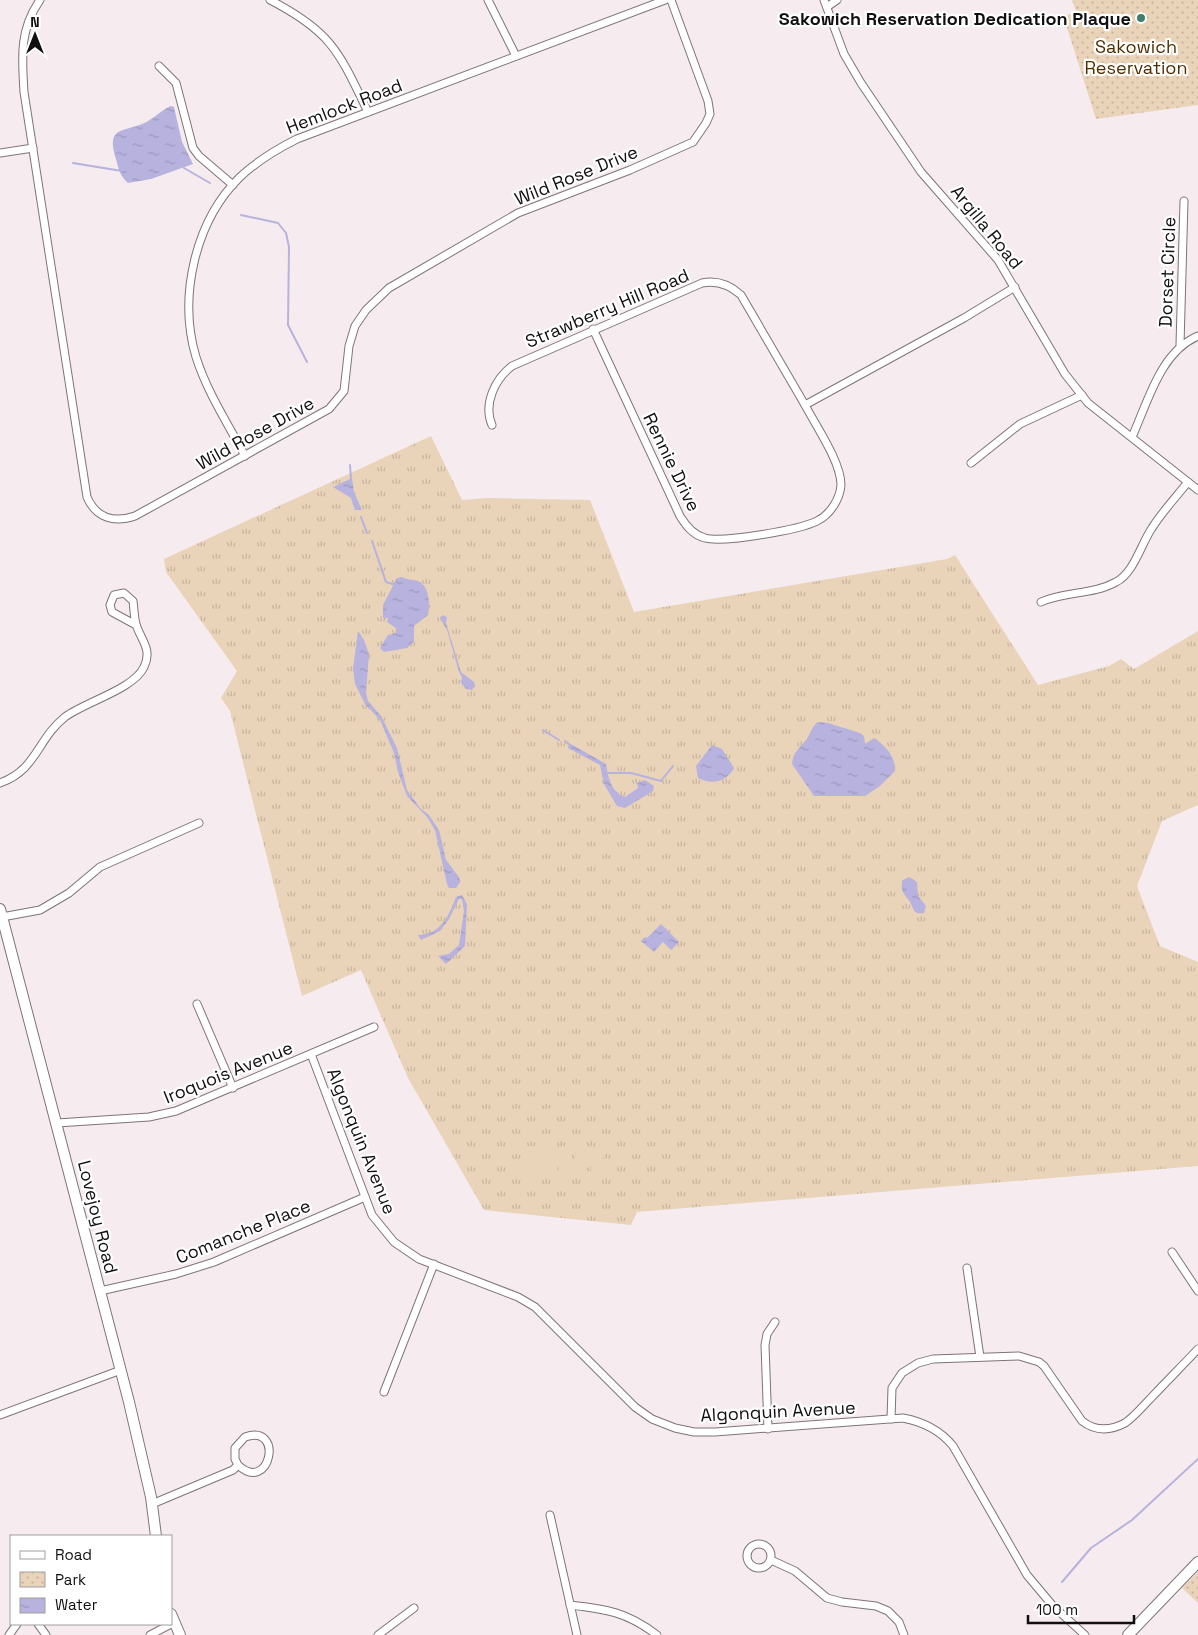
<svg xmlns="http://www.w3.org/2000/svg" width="1198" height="1635" viewBox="0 0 1198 1635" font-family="'Space Grotesk',sans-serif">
  <defs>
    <pattern id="grass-tufts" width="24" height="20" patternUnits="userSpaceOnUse" patternTransform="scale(1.25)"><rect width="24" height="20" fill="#e9d3b9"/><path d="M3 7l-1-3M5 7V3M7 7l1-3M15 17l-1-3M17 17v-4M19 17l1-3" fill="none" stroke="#c7b49e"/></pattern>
    <pattern id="park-dots" width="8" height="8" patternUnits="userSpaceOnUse" patternTransform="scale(1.25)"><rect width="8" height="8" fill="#e9d3b9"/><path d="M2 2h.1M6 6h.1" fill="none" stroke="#c7b49e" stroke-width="1.8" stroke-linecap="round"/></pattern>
    <pattern id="water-ripples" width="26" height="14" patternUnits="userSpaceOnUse" patternTransform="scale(1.25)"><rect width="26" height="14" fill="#b7b2de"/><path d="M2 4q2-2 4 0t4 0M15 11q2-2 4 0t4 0" fill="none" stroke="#9c98bd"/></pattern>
  </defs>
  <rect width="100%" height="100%" fill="#f6ebee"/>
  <polygon fill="url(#grass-tufts)" points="431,436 462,500 488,498 590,500 634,612 947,559 955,555 1038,685 1109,666 1121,659 1134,669 1198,631 1198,805 1162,821 1137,886 1160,946 1198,962 1198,1166 637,1212 631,1225 484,1210 408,1078 361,970 302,996 230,711 221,698 237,671 166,572 164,559"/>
  <g fill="url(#park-dots)">
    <polygon points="1072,0 1198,0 1198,105 1096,119 1063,15 1077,14"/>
    <polygon points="1198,1572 1198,1603 1182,1588"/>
  </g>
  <g fill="#e9d3b9">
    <polygon points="527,1146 538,1147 536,1172 525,1172"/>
    <polygon points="542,1147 553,1148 551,1174 540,1173"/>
    <polygon points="560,1148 572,1149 570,1174 558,1174"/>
    <polygon points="576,1149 588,1150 586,1176 574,1175"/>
    <polygon points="592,1150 604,1151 602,1177 591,1176"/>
  </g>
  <g fill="url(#water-ripples)">
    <path d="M 171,106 L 174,107 L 182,142 L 193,164 L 151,179 L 128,183 C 120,176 119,170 116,159 C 105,123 126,134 148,121 C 157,116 163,109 171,106 Z"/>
    <polygon points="352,478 354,492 362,510 355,510 351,498 333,487"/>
    <path d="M 402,577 C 407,580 412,579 418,581 C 430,586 430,605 428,615 L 414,626 L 414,642 L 407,648 L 384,652 L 380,648 L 388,635 L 396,633 L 397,629 L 387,622 L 388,618 L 383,618 L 383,605 L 397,578 Z"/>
    <polygon points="443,615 447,617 446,623 461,672 474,682 475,686 472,690 466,689 461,683 462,677 459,672 447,630 440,618"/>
    <polygon points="358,631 364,640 369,654 366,693 368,701 381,716 397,748 407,790 420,808 429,815 439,830 446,860 459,877 460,882 456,888 449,888 447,884 435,830 427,817 407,796 398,772 394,753 380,720 365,704 355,684 353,669"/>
    <path d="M 818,722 L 828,723 L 860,733 L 864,736 L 865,744 L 874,738 C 885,745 896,757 895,771 L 880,786 L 865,796 L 814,796 L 792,764 C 793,752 799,749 806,740 C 810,735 811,727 818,722 Z"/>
    <path d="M 569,743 L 606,764 C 608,777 611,792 625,797 L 638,788 L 637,783 L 645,780 L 654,786 L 653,791 L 625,808 L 617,806 L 604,784 L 600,765 L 568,748 Z"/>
    <path d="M 712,745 L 722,749 L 734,768 C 727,782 712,785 698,778 L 696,766 Z"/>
    <path d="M 909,877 L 917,882 L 918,896 L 926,906 L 924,913 C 913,915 914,909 910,902 C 905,894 899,891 903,880 Z"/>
    <path d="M 462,895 L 467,904 L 465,946 L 446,964 L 438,956 L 449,954 L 459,945 L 464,911 L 462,899 L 459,899 L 449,919 L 440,931 L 421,940 L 418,935 C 441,935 449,915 456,897 Z"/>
    <polygon points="661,924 679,942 671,950 663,942 654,952 641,941 645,937 647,938"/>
  </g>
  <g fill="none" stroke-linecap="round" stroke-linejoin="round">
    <g stroke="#b7b2de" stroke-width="2">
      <polyline points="73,163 122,171"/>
      <polyline points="184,168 210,183"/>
      <polyline points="241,215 278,223 286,233 289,247 288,325 307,362"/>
      <polyline points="350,465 351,479"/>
      <polyline points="361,517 367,533"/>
      <polyline points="372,541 386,582 396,585"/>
      <polyline points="543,730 559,740"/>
      <polyline points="565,741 570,745"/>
      <polyline points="606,773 631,773 661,781 673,766"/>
      <polyline points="1062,1582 1091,1548 1132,1520 1198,1459"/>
    </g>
    <g stroke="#7e7477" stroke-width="9">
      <g id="minor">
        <path d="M 40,0 C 19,30 22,58 24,92 L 87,497 C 96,518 114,523 135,516 L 329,409 L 344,391 L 349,346 L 355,326 L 366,310 L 389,288 L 518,213 L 630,170 L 693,142 L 706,123 L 710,114 L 708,101 L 671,0"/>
        <path d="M 270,0 C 332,32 339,52 368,112"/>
        <polyline points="488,0 516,56"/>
        <polyline points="824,0 844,54 861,83 921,172 998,260 1065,374 1088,403 1198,490"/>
        <polyline points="827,7 837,0"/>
        <polyline points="159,66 176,83 193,148 199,156 233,185"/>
        <polyline points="0,153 33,148"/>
        <path d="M 593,329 L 680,516 C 686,526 693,535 705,538 C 723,543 799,530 817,521 C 830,515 840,499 841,485 C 841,462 816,426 805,405"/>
        <polyline points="1180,345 1184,201"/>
        <path d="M 492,425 C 483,404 495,379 512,366 L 702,283 C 717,280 730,285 741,295 L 805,405 L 964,318 L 1015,287"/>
        <path d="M 1132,437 C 1148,402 1160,352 1198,336"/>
        <path d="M 245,456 C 228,424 207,392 196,357 C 178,297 195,221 240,177 C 256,162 277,149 297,139 L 665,0"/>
        <polyline points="971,463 1020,424 1082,395"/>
        <path d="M 1041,602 C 1065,591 1093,595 1116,582 C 1134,573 1141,544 1152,528 C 1162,512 1176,497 1188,482"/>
        <path d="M 0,783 C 37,770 37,739 65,717 C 85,702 134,689 144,667 C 153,649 140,639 136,624 C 134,617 134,608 133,601 L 124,593 L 114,595 L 110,605 L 112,612 L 136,625"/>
        <polyline points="2,917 40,910 69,893 100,867 199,823"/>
        <polyline points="197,1004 233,1088"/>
        <path d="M 311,1054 L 372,1215 L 394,1242 L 419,1259 L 518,1297 L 535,1307 L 635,1407 L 652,1419 L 675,1428 L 694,1432 L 715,1432 L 903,1418 C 924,1422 940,1430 953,1446 L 1027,1575 L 1053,1606 L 1085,1635"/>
        <polyline points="57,1123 149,1117 176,1111 374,1027"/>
        <polyline points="1172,1252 1198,1291"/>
        <polyline points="967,1268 980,1357"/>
        <polyline points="100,1291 176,1274 214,1262 365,1197"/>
        <polyline points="384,1392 434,1264"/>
        <polyline points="0,1415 121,1370"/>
        <path d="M 891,1419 L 892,1388 L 902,1373 L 918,1363 L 933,1359 L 1019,1356 L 1039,1362 L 1044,1366 L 1082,1421 C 1095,1431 1110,1431 1125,1423 C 1134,1417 1142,1407 1150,1399 C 1166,1382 1182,1366 1198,1349"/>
        <polyline points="768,1429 765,1345 767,1334 775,1322"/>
        <path d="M 152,1504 L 233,1470 L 238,1465 L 235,1459 L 235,1448 L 245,1437 C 285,1423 270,1495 238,1465"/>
        <polyline points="550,1515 577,1635"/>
        <circle cx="759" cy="1556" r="12"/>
        <polyline points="771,1560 795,1571 827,1598 842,1602 876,1606 888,1611 899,1622 904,1635"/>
        <path d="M 570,1605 C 606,1609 627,1612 657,1635"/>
        <polyline points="38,1624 46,1635"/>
        <polyline points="9,1635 17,1624"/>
        <polyline points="150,1635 175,1622"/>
        <polyline points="378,1635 414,1608"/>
      </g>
    </g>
    <g stroke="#7e7477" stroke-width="12">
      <g id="secondary">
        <polyline points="0,909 129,1402 151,1497 156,1536"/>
        <polyline points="171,1614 180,1635"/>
        <polyline points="1128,1635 1198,1562"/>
      </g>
    </g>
    <use href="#minor" stroke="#fff" stroke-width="7"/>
    <use href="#secondary" stroke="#fff" stroke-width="10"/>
  </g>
  <circle fill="#3d7e6d" stroke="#fff" stroke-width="2" cx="1141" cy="18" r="5"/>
  <g text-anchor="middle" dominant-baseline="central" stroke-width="4.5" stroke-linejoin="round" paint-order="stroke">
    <g font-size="18" font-weight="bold" fill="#120f10" stroke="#fff" text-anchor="end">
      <text x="1131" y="18">Sakowich Reservation Dedication Plaque</text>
    </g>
    <g font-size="18" fill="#4f2e00" stroke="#fff">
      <text x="1136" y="46">Sakowich<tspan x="1136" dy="21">Reservation</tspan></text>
    </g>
    <g font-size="18" fill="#120f10" stroke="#fff">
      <text transform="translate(344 106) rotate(-21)">Hemlock Road</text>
      <text transform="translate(576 175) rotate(-22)">Wild Rose Drive</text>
      <text transform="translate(987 227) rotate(51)">Argilla Road</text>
      <text transform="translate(1167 272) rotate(-88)">Dorset Circle</text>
      <text transform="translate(607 308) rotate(-23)">Strawberry Hill Road</text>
      <text transform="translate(255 433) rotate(-29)">Wild Rose Drive</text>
      <text transform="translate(672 462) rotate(64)">Rennie Drive</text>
      <text transform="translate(228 1072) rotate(-22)">Iroquois Avenue</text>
      <text transform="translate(362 1141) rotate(68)">Algonquin Avenue</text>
      <text transform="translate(98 1217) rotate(76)">Lovejoy Road</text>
      <text transform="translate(243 1231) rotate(-22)">Comanche Place</text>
      <text transform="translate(778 1411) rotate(-3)">Algonquin Avenue</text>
    </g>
  </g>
  <rect x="10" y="1535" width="162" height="90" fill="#ffffff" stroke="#a09f9f"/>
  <rect x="20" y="1551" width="25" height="8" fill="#ffffff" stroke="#a09f9f"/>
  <text x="55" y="1560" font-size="15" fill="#120f10">Road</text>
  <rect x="20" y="1572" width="25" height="15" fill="url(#park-dots)" stroke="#a09f9f"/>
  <text x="55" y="1585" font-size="15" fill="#120f10">Park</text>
  <rect x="20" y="1598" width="25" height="15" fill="url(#water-ripples)" stroke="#a09f9f"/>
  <text x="55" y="1610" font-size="15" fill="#120f10">Water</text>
  <g transform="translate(35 35)" stroke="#ffffff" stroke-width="4" paint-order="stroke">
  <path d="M0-4L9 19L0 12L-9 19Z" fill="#120f10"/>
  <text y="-8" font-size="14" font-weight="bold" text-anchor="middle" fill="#120f10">N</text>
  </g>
  <path d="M1028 1615v8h106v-8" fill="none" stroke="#120f10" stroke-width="2.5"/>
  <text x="1036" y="1615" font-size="15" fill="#120f10" stroke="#ffffff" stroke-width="4" paint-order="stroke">100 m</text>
</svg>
